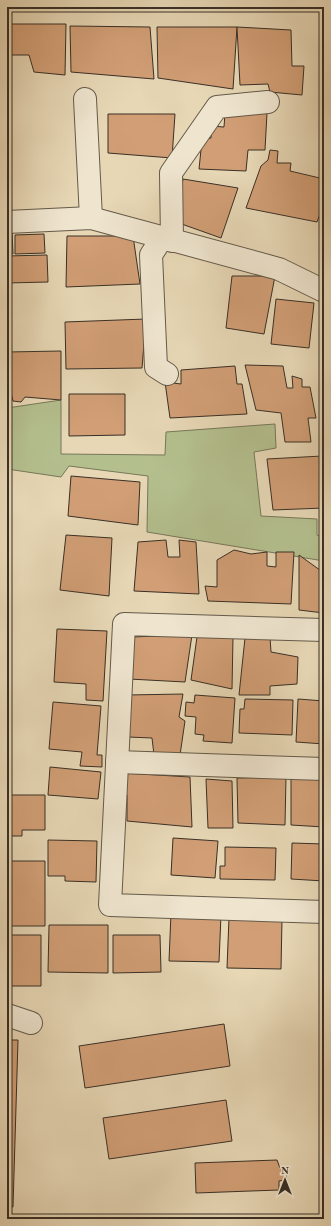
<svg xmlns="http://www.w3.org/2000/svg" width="331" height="1226" viewBox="0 0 331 1226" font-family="'Old Standard TT',serif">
  <rect width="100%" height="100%" fill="#e7d7b5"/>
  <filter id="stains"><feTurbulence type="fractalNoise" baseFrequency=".005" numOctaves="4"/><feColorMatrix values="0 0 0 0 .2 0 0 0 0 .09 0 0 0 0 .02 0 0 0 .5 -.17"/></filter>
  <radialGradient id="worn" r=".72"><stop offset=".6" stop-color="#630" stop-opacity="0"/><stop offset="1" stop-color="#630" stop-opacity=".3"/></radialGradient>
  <polygon fill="#b4bf8e" stroke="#76785a" points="61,400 61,454 165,455 166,432 275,424 276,448 254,452 261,516 317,519 317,535 324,538 324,561 147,532 148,476 69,466 61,477 7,469 7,408"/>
  <g fill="#d19e75" stroke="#393026">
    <polygon points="7,18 11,18 11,24 66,24 65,75 34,72 29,55 9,55 9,68 7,68"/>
    <polygon points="70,26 150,27 154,79 71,72"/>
    <polygon points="157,27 237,27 233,89 158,78"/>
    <polygon points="237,27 291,30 292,66 304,66 302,95 270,92 268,84 240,85"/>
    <polygon points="225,113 267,113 265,150 248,150 246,171 199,169 202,140 211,138 211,126 224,127"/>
    <polygon points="108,114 175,114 172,158 108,153"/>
    <polygon points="270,150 278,151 277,163 291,163 290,171 324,179 324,203 317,222 246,208 261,166 268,160"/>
    <polygon points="183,179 238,188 221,238 176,222"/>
    <polygon points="7,232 12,232 13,254 7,254"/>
    <polygon points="44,234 45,253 15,254 15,235"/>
    <polygon points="67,236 133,236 140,284 66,287"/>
    <polygon points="47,255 48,282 7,283 7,256"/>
    <polygon points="232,276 275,276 264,334 226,328"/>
    <polygon points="276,299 314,303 309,348 271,344"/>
    <polygon points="146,319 142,368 66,369 65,322"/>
    <polygon points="61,351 61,400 25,397 21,402 13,401 9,384 7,384 7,352"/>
    <polygon points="245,365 283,366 287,388 293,388 292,376 302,379 302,387 310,387 316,418 308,418 311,442 285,442 281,413 256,410"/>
    <polygon points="235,366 237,384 242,384 247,414 170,418 165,382 181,384 181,370"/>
    <polygon points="69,394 125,394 125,435 69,436"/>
    <polygon points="323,401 324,401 324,440"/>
    <polygon points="322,456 324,508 273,510 267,459"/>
    <polygon points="71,476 140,482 138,525 68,516"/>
    <polygon points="66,535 112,538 109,596 60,590"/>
    <polygon points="166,540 168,557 180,557 179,540 196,542 199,594 134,591 138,542"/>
    <polygon points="234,550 251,554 267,552 267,566 276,567 276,552 294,552 291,604 208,601 205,586 217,587 217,560"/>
    <polygon points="299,555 324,573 324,613 299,610"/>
    <polygon points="57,629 107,631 103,701 86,700 86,684 54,682"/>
    <polygon points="192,635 185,682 129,679 130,637"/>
    <polygon points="197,637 233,637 232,689 191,680"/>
    <polygon points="270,637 271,652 298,657 297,684 270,686 270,695 239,695 245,638"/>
    <polygon points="183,694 179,717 185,721 180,755 154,755 152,738 128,737 128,695"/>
    <polygon points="195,695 235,698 232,743 203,741 204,735 195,734 196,717 185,716 186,702 194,703"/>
    <polygon points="245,699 293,700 292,735 239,733 240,709 244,709"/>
    <polygon points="298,699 324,701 324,744 296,742"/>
    <polygon points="53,702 101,706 97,755 102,755 102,767 80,766 82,752 49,749"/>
    <polygon points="50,767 101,772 98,799 48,795"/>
    <polygon points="124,773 190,777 192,827 127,821 127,795 122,794"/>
    <polygon points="286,777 285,825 238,823 237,778"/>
    <polygon points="291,778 324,779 324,827 291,825"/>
    <polygon points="206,779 232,781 233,828 208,828"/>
    <polygon points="7,795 45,795 45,830 22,830 22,836 8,836"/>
    <polygon points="173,838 218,841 215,878 171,875"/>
    <polygon points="48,840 97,841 96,882 65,881 65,876 48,876"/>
    <polygon points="292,843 324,844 324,881 291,879"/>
    <polygon points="225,847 276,848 275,880 220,879 220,866 225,866"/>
    <polygon points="7,861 45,861 45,926 8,926"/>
    <polygon points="171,913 221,915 219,962 169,961"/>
    <polygon points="229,918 282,919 281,969 227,968"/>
    <polygon points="49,925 108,925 108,973 48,972"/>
    <polygon points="7,935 41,935 41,986 8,986"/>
    <polygon points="113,935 160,935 161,972 113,973"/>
    <polygon points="224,1024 230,1066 85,1088 79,1046"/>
    <polygon points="7,1040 18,1040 13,1207 7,1207"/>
    <polygon points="226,1100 232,1141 109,1159 103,1118"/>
    <polygon points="277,1160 280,1168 286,1167 286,1180 279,1181 279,1190 196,1193 195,1163"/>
    <rect x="7" y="1217" width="17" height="2"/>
    <polygon points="80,1217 198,1219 79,1219"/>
  </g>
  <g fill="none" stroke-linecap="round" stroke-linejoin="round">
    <g stroke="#645a4a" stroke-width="24">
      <g id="minor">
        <polyline points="85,99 91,218"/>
        <polyline points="7,222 91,218 279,269 324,291"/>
        <polyline points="162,238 151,255 156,367 167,374"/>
        <polyline points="172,241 171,173 217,107 268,102"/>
        <polyline points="324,630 124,624 110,905 324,912"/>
        <polyline points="117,762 324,769"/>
        <polyline points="7,1015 31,1023"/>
      </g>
    </g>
    <use href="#minor" stroke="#efe5cf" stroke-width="22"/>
  </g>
  <rect width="331" height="1226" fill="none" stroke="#e7d7b5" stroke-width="24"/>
  <rect x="8" y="8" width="315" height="1210" fill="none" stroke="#393026" stroke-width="2"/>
  <rect x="12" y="12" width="307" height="1202" fill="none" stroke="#393026"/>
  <g transform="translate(285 1180)" stroke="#efe5cf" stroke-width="3" paint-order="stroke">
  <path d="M0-3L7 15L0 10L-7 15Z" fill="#393026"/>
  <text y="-6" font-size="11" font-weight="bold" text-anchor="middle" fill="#393026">N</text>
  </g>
  <rect width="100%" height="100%" filter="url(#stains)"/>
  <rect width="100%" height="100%" fill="url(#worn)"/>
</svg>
